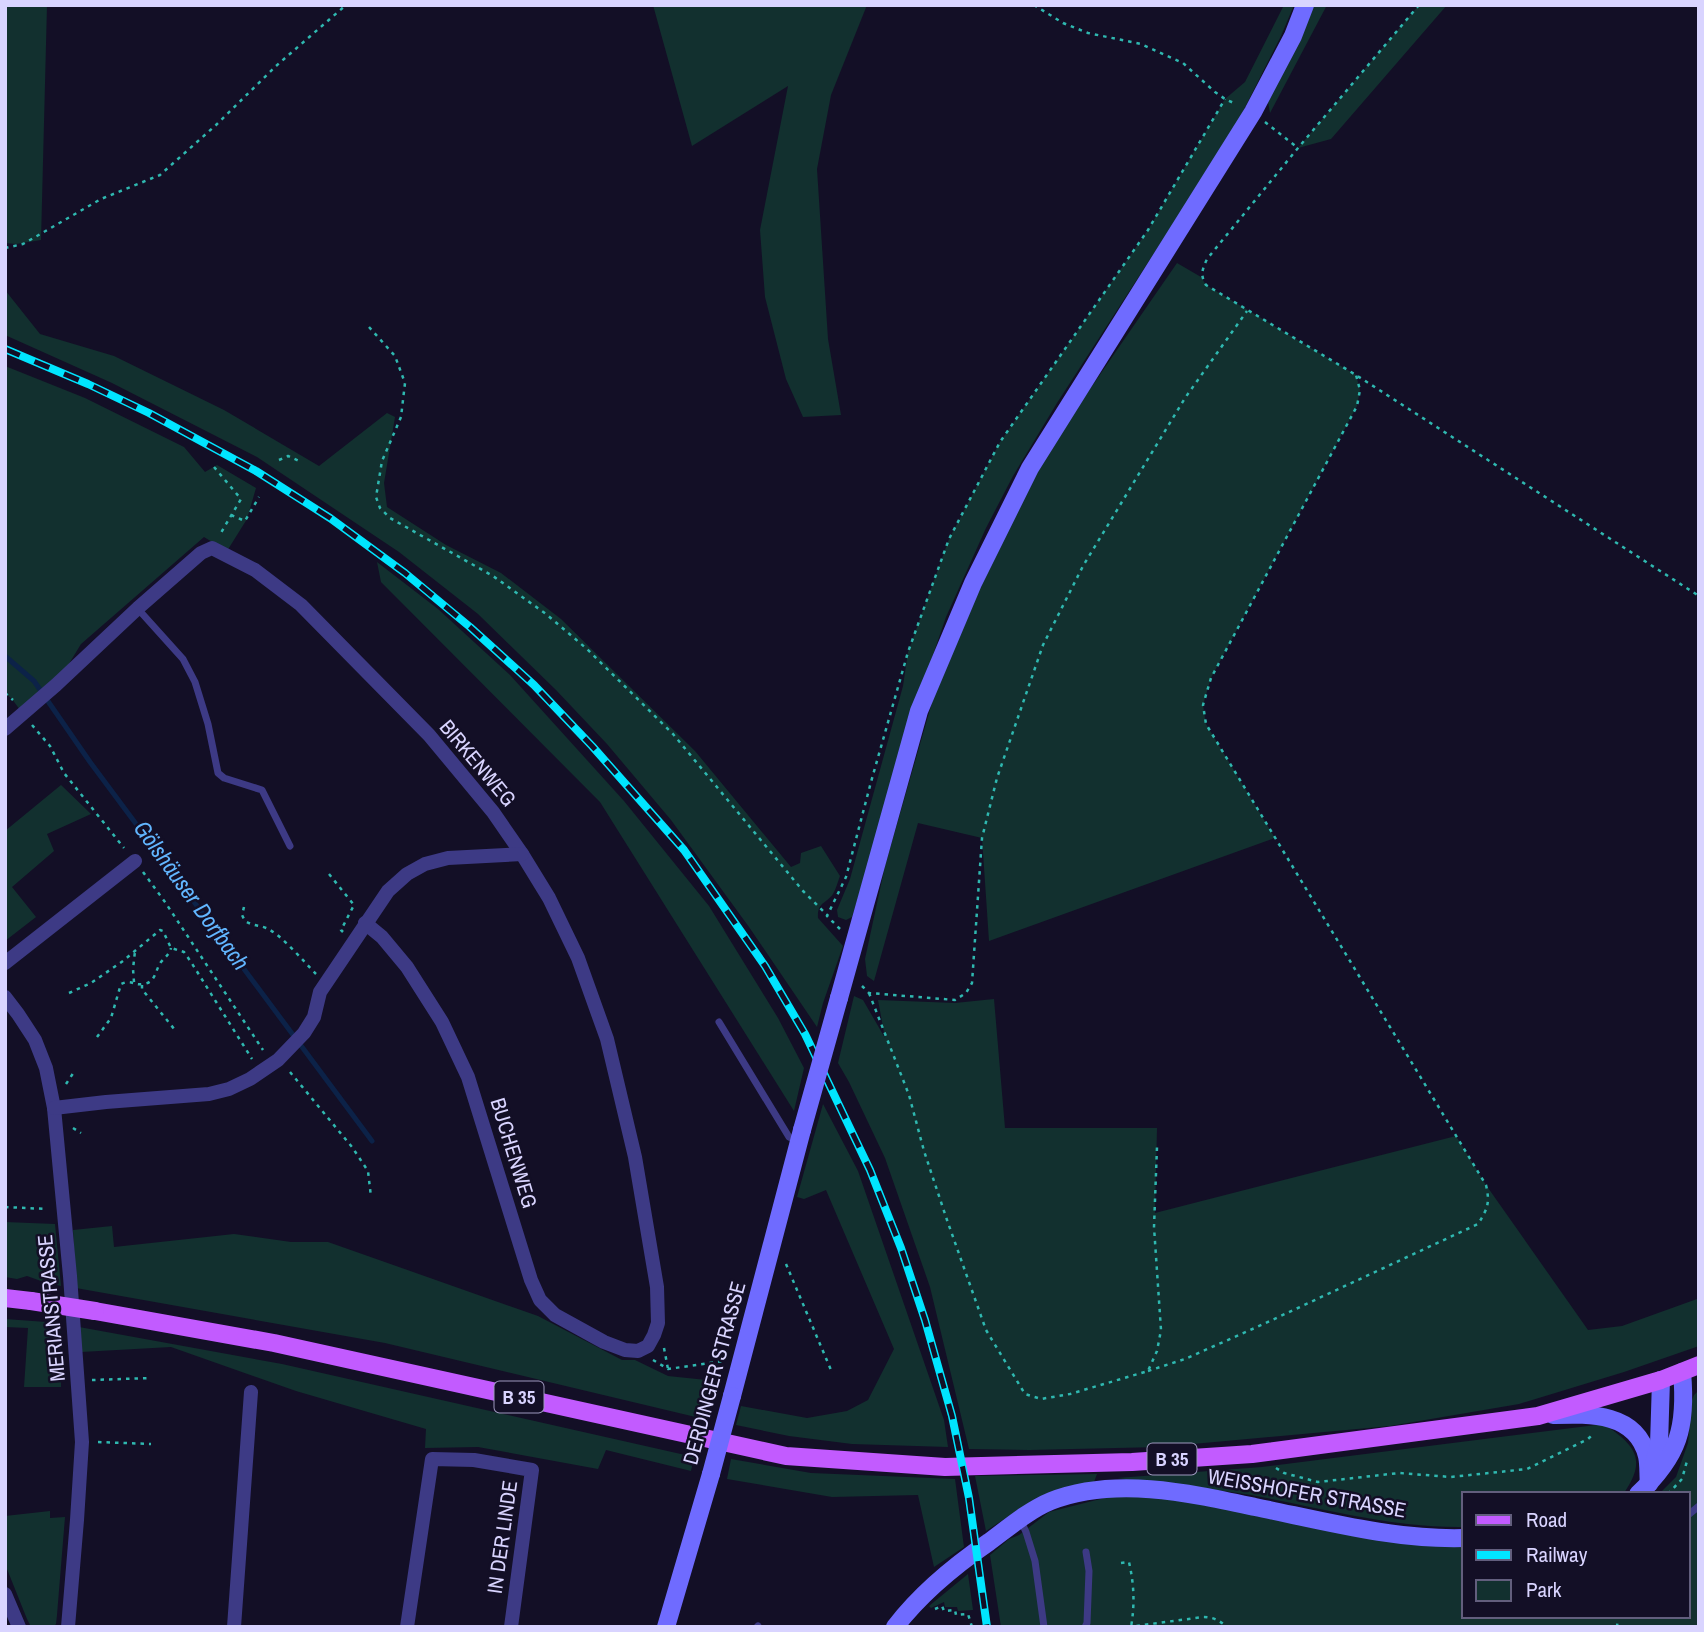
<svg xmlns="http://www.w3.org/2000/svg" width="1704" height="1632" viewBox="0 0 1704 1632" font-family="'Archivo Narrow',sans-serif">
  <rect width="100%" height="100%" fill="#130f26"/>
  <g fill="#12302f">
    <polygon points="5,5 47,5 41,240 16,244 5,243"/>
    <polygon points="653,5 867,5 831,95 817,169 828,339 841,415 803,417 786,379 765,297 760,230 788,86 692,146"/>
    <polygon points="1284,5 1294,5 1281,36 1233,131 1057,403 1013,476 986,528 946,617 924,681 852,917 846,920 838,917 837,910 850,879 903,686 908,652 949,539 1000,442 1148,230 1225,99 1245,82"/>
    <polygon points="1312,5 1327,5 1270,113 1268,102"/>
    <polygon points="1419,5 1447,5 1331,139 1298,148"/>
    <polygon points="1177,263 1201,277 1206,285 1356,375 1360,390 1357,406 1211,678 1203,705 1206,724 1275,838 989,941 982,838 918,823 874,981 867,976 865,959 885,866 937,685 975,596 1003,537 1052,444"/>
    <path d="M 5,290 L 40,334 L 114,356 L 224,410 L 319,466 L 387,413 L 395,417 L 384,483 L 387,507 L 446,545 L 501,573 L 561,619 L 695,751 L 791,867 L 800,863 L 801,853 L 821,846 L 840,876 C 838,881 836,889 833,894 C 826,904 817,902 818,918 L 843,946 L 823,1003 L 817,1027 L 749,927 L 671,820 L 607,744 L 556,690 L 478,614 L 399,552 L 257,457 L 112,383 L 5,335 Z"/>
    <polygon points="5,366 85,398 184,447 205,472 217,465 256,488 247,519 227,551 204,537 81,644 56,685 23,714 12,699 5,693"/>
    <polygon points="377,562 438,609 510,675 624,801 709,906 778,1018 804,1068 794,1111 600,802 381,582"/>
    <polygon points="61,785 91,814 47,834 54,851 12,887 36,917 5,941 5,831"/>
    <polygon points="854,996 863,1000 885,1038 878,1000 955,1003 994,999 1005,1128 1157,1128 1155,1213 1456,1136 1486,1185 1588,1330 1622,1326 1697,1299 1699,1296 1699,1346 1624,1372 1519,1404 1390,1426 1160,1447 1029,1450 969,1449 930,1287 885,1158 849,1082 838,1063"/>
    <polygon points="823,1104 858,1171 944,1420 948,1447 852,1444 789,1436 736,1425 741,1406 807,1418 847,1411 868,1400 894,1349 826,1190 804,1199 797,1197"/>
    <polygon points="5,1222 55,1224 61,1286 41,1281 27,1276 17,1279 5,1277"/>
    <polygon points="112,1226 114,1247 234,1234 291,1242 328,1242 538,1316 622,1360 635,1360 668,1376 716,1381 704,1419 385,1343 76,1288 73,1230"/>
    <polygon points="5,1319 60,1323 61,1387 24,1387 28,1328 5,1327"/>
    <polygon points="79,1327 282,1364 694,1457 691,1471 606,1450 598,1469 478,1447 425,1448 426,1429 296,1391 171,1347 81,1352"/>
    <polygon points="1699,1390 1699,1627 1001,1627 990,1555 1009,1539 1019,1535 1049,1512 1128,1492 1464,1544 1464,1616 1688,1616 1688,1494 1659,1494 1676,1477 1688,1443 1692,1400 1694,1395"/>
    <path d="M 1604,1424 C 1634,1445 1648,1458 1624,1493 L 1464,1494 L 1464,1527 C 1392,1528 1322,1508 1251,1495 C 1207,1488 1162,1484 1117,1478 L 1262,1467 Z"/>
    <polygon points="731,1459 811,1473 955,1479 964,1547 934,1567 918,1495 832,1497 727,1479"/>
    <polygon points="1097,1474 1094,1482 1064,1488 1036,1498 986,1531 975,1476"/>
    <polygon points="50,1511 50,1518 65,1517 57,1615 56,1624 53,1627 31,1627 27,1619 5,1564 5,1516"/>
    <polygon points="968,1574 973,1610 958,1611 957,1607 945,1607 944,1602 931,1608 929,1606"/>
  </g>
  <g fill="none" stroke-linecap="round" stroke-linejoin="round">
    <polyline stroke="#0c2248" stroke-width="5" points="5,656 34,681 90,762 372,1141"/>
    <g stroke="#2fb8b0" stroke-width="2.5" stroke-dasharray="3.5 5" stroke-linecap="butt">
      <polyline points="1034,5 1063,23 1088,33 1141,44 1183,63 1215,92 1225,99 1236,104"/>
      <path d="M 1419,5 L 1298,148 L 1207,259 C 1202,270 1200,275 1206,285 L 1356,375 L 1699,596"/>
      <polyline points="1265,122 1298,148"/>
      <polyline points="5,248 23,244 101,199 160,175 216,125 276,66 346,5"/>
      <polyline points="369,327 395,356 405,383 401,417 382,461 376,497 380,508 390,518 493,576 546,614 587,649 673,734 803,891 827,915"/>
      <polyline points="279,460 288,456 299,461"/>
      <polyline points="214,467 241,499 219,536"/>
      <polyline points="231,515 245,521 259,497"/>
      <polyline points="5,693 13,700"/>
      <polyline points="32,725 50,746 64,773 124,848"/>
      <polyline points="143,872 165,902 263,1050"/>
      <polyline points="329,874 354,905 341,930 343,932"/>
      <path d="M 244,907 L 242,915 L 245,921 C 253,926 259,925 266,928 C 281,934 304,962 316,974"/>
      <polyline points="840,929 827,916 846,877 871,782 908,652 949,539 1000,442 1148,230 1225,99"/>
      <polyline points="134,982 133,969 135,951"/>
      <polyline points="142,985 142,989 145,993 175,1030"/>
      <polyline points="862,986 869,993 955,1000 966,993 972,983 982,838 997,778 1043,645 1083,566 1185,398 1247,311"/>
      <polyline points="69,993 91,983 123,961 160,930 163,931 171,948 184,952 191,962 252,1059"/>
      <polyline points="869,993 909,1095 924,1151 947,1220 986,1330 1025,1394 1041,1399 1070,1394 1148,1371 1157,1351 1161,1330 1154,1227 1157,1147"/>
      <path d="M 97,1037 L 111,1018 L 121,984 C 132,979 134,986 143,984 C 156,983 155,970 161,962 C 165,957 169,955 171,948"/>
      <polyline points="290,1072 352,1147 368,1171 371,1197"/>
      <polyline points="66,1084 74,1072"/>
      <polyline points="73,1128 81,1133"/>
      <polyline points="5,1207 47,1209"/>
      <polyline points="786,1264 831,1370"/>
      <polyline points="664,1348 668,1369"/>
      <polyline points="653,1360 668,1369 724,1361"/>
      <path d="M 1148,1371 L 1185,1359 L 1257,1327 L 1478,1224 C 1488,1208 1490,1203 1486,1185 L 1206,724 L 1203,705 L 1211,678 L 1357,406 L 1360,390 L 1356,375"/>
      <polyline points="92,1380 151,1378"/>
      <polyline points="98,1442 151,1444"/>
      <polyline points="1276,1468 1284,1473 1318,1482 1399,1473 1451,1477 1527,1469 1588,1439 1593,1434"/>
      <polyline points="1668,1494 1682,1479 1687,1461"/>
      <path d="M 1121,1563 L 1129,1562 C 1134,1584 1135,1604 1131,1627"/>
      <polyline points="935,1609 942,1606 944,1611 955,1610 956,1615 968,1614 972,1627"/>
      <path d="M 1128,1627 L 1203,1617 C 1213,1617 1219,1620 1227,1627"/>
      <polyline points="1617,1627 1618,1616"/>
    </g>
    <g stroke="#3d3a85" stroke-width="7">
      <polyline points="138,609 183,659 195,682 208,724 218,773 224,778 262,790 290,846"/>
      <polyline points="719,1022 789,1137 798,1142"/>
      <polyline points="1688,1515 1699,1506"/>
      <polyline points="1020,1519 1026,1532 1035,1561 1044,1627"/>
      <polyline points="757,1627 758,1626"/>
      <polyline points="1085,1627 1087,1623 1089,1571 1086,1552"/>
    </g>
    <g stroke="#3d3a85" stroke-width="14">
      <polyline points="5,729 56,685 138,608 201,553 212,548 255,570 301,605 429,735 493,812 522,854 549,898 578,958 607,1039 635,1157 657,1287 658,1323 654,1335 648,1346 638,1351 625,1350 604,1342 555,1315 540,1300 531,1280 468,1077 442,1022 407,967 382,937 365,923"/>
      <polyline points="5,963 135,861"/>
      <polyline points="5,997 18,1014 35,1040 46,1068 54,1108 70,1276 82,1442 77,1520 68,1627"/>
      <polyline points="54,1108 106,1102 209,1094 229,1089 250,1079 278,1060 304,1033 314,1017 320,992 388,891 407,874 425,864 448,858 522,854"/>
      <polyline points="5,1594 19,1627"/>
      <polyline points="234,1627 251,1392"/>
      <polyline points="407,1627 432,1459 474,1460 532,1470 511,1627"/>
    </g>
    <g stroke="#6f6bff" stroke-width="18">
      <polyline points="839,998 919,711 973,583 1030,468 1253,112 1293,36 1305,5"/>
      <polyline points="732,1396 802,1130"/>
      <path d="M 1553,1415 C 1589,1414 1636,1412 1647,1456 C 1649,1465 1648,1475 1649,1484"/>
      <polyline points="1651,1474 1659,1445 1661,1380"/>
      <path d="M 1638,1494 C 1679,1456 1687,1427 1682,1372"/>
      <polyline points="666,1627 711,1474"/>
      <path d="M 895,1627 C 921,1593 954,1566 989,1542 C 1008,1528 1029,1510 1051,1501 C 1115,1476 1190,1493 1255,1507 C 1324,1521 1394,1540 1464,1538"/>
    </g>
    <g stroke="#c25bff" stroke-width="18">
      <polyline points="5,1298 31,1301"/>
      <polyline points="95,1311 274,1343 786,1456 945,1467 1132,1462 1252,1454 1538,1416 1661,1380 1699,1365"/>
    </g>
    <g stroke="#00e5ff" stroke-width="8">
      <polyline id="rail" points="5,349 88,384 149,413 256,471 330,518 405,573 470,627 534,685 592,746 684,850 765,966 805,1034 870,1170 901,1248 925,1320 952,1416 969,1498 987,1627"/>
    </g>
    <use href="#rail" stroke="#130f26" stroke-width="5" stroke-dasharray="16" stroke-linecap="butt"/>
    <g stroke="#6f6bff" stroke-width="18">
      <polyline points="802,1130 839,998"/>
      <polyline points="711,1474 732,1396"/>
    </g>
    <polyline stroke="#c25bff" stroke-width="18" points="31,1301 95,1311"/>
  </g>
  <g text-anchor="middle" dominant-baseline="central" stroke-width="5" stroke-linejoin="round" paint-order="stroke">
    <g fill="#130f26" stroke="#9e99be" stroke-width="2">
      <rect x="494.5" y="1381.5" width="49" height="31" rx="5"/>
      <rect x="1147.5" y="1443.5" width="49" height="31" rx="5"/>
    </g>
    <g font-size="19" font-weight="bold" fill="#d9d4ff">
      <text x="519" y="1397">B 35</text>
      <text x="1172" y="1459">B 35</text>
    </g>
    <g font-size="21" fill="#d9d4ff" stroke="#130f26">
      <text transform="translate(478 763) rotate(50)">BIRKENWEG</text>
      <text transform="translate(514 1153) rotate(73)">BUCHENWEG</text>
      <text transform="translate(51 1308) rotate(-95)">MERIANSTRASSE</text>
      <text transform="translate(714 1373) rotate(-75)">DERDINGER STRASSE</text>
      <text transform="translate(1307 1493) rotate(10)">WEISSHOFER STRASSE</text>
      <text transform="translate(502 1537) rotate(-82)">IN DER LINDE</text>
    </g>
    <g font-size="23" font-style="italic" fill="#62b6ff" stroke="#130f26">
      <text transform="translate(192 895) rotate(54)">Gölshäuser Dorfbach</text>
    </g>
  </g>
  <rect width="1704" height="1632" fill="none" stroke="#d9d4ff" stroke-width="14"/>
  <rect x="1462" y="1492" width="228" height="126" fill="#130f26" stroke="#625e7d" stroke-width="2"/>
  <rect x="1476" y="1515" width="35" height="10" fill="#c25bff" stroke="#625e7d" stroke-width="2"/>
  <text x="1526" y="1527" font-size="21" fill="#d9d4ff">Road</text>
  <rect x="1476" y="1550" width="35" height="10" fill="#00e5ff" stroke="#625e7d" stroke-width="2"/>
  <text x="1526" y="1562" font-size="21" fill="#d9d4ff">Railway</text>
  <rect x="1476" y="1580" width="35" height="21" fill="#12302f" stroke="#625e7d" stroke-width="2"/>
  <text x="1526" y="1597" font-size="21" fill="#d9d4ff">Park</text>
</svg>
